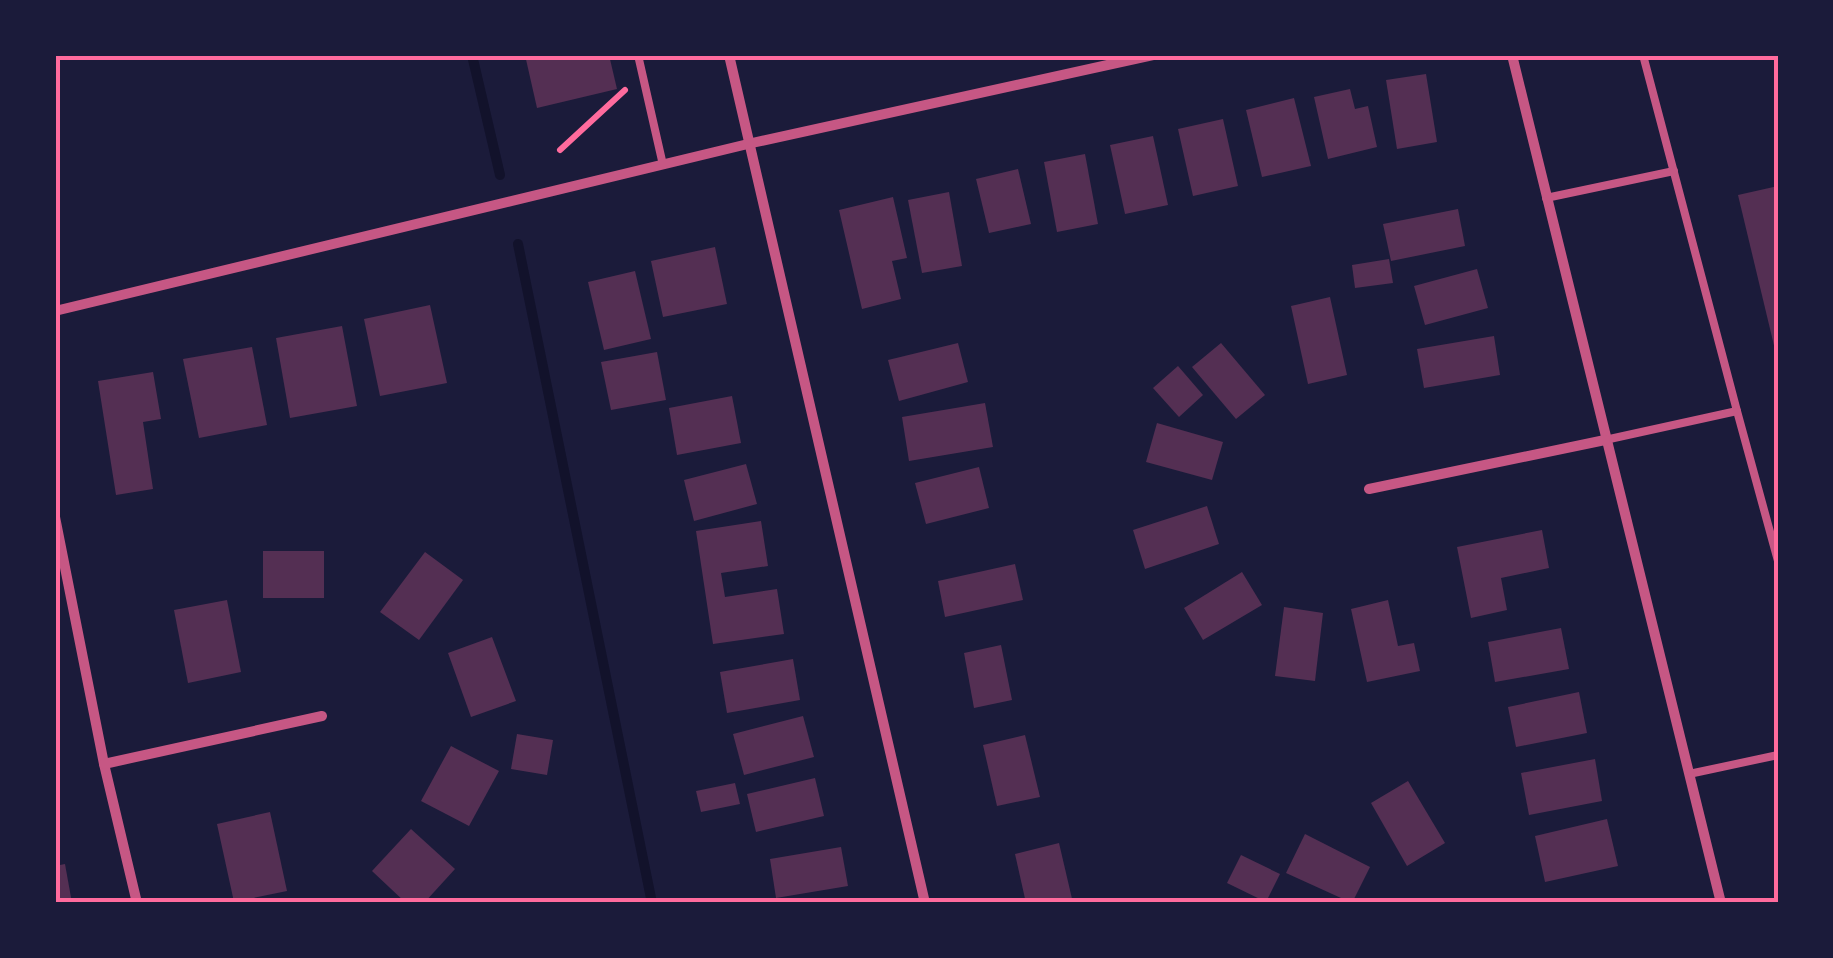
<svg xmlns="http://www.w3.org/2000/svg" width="1833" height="958" viewBox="0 0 1833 958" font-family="'Space Grotesk',sans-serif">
  <rect width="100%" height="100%" fill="#1b1b3a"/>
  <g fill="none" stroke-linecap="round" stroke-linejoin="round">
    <g stroke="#12122b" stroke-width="10">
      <polyline points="472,55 500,175"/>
      <polyline points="518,244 652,903"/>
    </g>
  </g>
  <g fill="#542f53">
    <polygon points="525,55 609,55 617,89 537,108"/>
    <polygon points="1426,74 1437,142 1397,149 1386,80"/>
    <polygon points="1350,89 1355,109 1368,106 1377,147 1328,159 1314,97"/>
    <polygon points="1294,98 1311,166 1262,177 1246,110"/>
    <polygon points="1223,119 1238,186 1193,196 1178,129"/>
    <polygon points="1153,136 1168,205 1125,214 1110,145"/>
    <polygon points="1085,154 1098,224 1057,232 1044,162"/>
    <polygon points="1018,169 1031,224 989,233 976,179"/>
    <polygon points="1778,186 1778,357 1777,358 1738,195"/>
    <polygon points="949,192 962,266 922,273 908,200"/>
    <polygon points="893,197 907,258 892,261 901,299 862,309 839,210"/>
    <polygon points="1458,209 1465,246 1391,261 1383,224"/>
    <polygon points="715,247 727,304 663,317 651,261"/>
    <polygon points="1389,259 1393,283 1355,288 1352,265"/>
    <polygon points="1477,269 1488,308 1425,325 1414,286"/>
    <polygon points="635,271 651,339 604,350 588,282"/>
    <polygon points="1330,297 1347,375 1308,384 1291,306"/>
    <polygon points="430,305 447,383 380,396 364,319"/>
    <polygon points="342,326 357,406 290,418 276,338"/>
    <polygon points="1494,336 1500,375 1424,388 1417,349"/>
    <polygon points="958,343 968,382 899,401 888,360"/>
    <polygon points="1221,343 1265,395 1236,419 1192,367"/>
    <polygon points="252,347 267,425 199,438 183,359"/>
    <polygon points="657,352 666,400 611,410 601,362"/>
    <polygon points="1178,366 1203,395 1179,417 1153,388"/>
    <polygon points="153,372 161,419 143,422 153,489 116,495 98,381"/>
    <polygon points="732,396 741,443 677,455 669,408"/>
    <polygon points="985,403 993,447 909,461 902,417"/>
    <polygon points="1157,423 1223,442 1212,480 1146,462"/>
    <polygon points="746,464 757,504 694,521 684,480"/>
    <polygon points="979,467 989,508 926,524 915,483"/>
    <polygon points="1207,506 1219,544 1145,569 1133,530"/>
    <polygon points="761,521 768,566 721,573 725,597 777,589 784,634 713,644 696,531"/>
    <polygon points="1542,530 1549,568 1501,578 1507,610 1471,618 1457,547"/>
    <rect x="263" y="551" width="61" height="47"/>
    <polygon points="425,552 463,580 419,640 380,612"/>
    <polygon points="1015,564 1023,600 945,617 938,581"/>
    <polygon points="1242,572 1262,605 1203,640 1184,608"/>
    <polygon points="227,600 241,672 188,683 174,610"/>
    <polygon points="1388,600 1398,646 1414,643 1420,671 1367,682 1351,609"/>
    <polygon points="1284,607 1323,613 1315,681 1275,676"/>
    <polygon points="1561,628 1569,669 1495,682 1488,642"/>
    <polygon points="492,637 516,701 471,717 448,653"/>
    <polygon points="1001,645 1012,700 974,708 964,653"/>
    <polygon points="793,659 800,700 727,713 720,672"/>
    <polygon points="1579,692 1587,733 1516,747 1508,707"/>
    <polygon points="803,716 814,757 744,775 733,734"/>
    <polygon points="517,734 553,740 547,775 511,769"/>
    <polygon points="1025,735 1040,797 997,806 983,745"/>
    <polygon points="451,746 499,771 469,826 421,801"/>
    <polygon points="1595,759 1602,801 1529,815 1521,773"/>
    <polygon points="815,778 824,816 756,832 747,794"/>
    <polygon points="1408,781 1445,843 1407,866 1371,803"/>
    <polygon points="735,783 740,804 701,812 696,791"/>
    <polygon points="270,812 287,891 234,902 217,824"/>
    <polygon points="1607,819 1618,866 1545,882 1535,836"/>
    <polygon points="411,829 455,869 424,903 406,903 372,871"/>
    <polygon points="1305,834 1370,867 1352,903 1286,873"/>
    <polygon points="1059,843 1073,903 1026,903 1015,854"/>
    <polygon points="841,847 848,886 776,898 770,859"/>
    <polygon points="1241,855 1280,874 1266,902 1227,883"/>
    <polygon points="65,864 72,903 55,903 55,866"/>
  </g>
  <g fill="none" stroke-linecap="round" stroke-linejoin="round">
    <polyline stroke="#ff6b9d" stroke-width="6" points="560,150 625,90"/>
    <g stroke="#c65784" stroke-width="8">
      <polyline points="638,55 663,165"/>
      <polyline points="1546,198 1674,171"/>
      <polyline points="1737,411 1778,561"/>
      <polyline points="1605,440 1737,411 1643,55"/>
      <polyline points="1689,774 1778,755"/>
    </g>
    <g stroke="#c65784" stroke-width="10">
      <polyline points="729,55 925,903"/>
      <polyline points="1512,55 1721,903"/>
      <polyline points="55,311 752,143 1153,55"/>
      <polyline points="1369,489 1605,440"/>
      <polyline points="55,517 104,764 137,903"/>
      <polyline points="104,764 322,716"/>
    </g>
  </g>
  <rect width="1833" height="958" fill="none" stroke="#1b1b3a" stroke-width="115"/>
  <rect x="58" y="58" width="1718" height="842" fill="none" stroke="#ff6b9d" stroke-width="4"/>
</svg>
